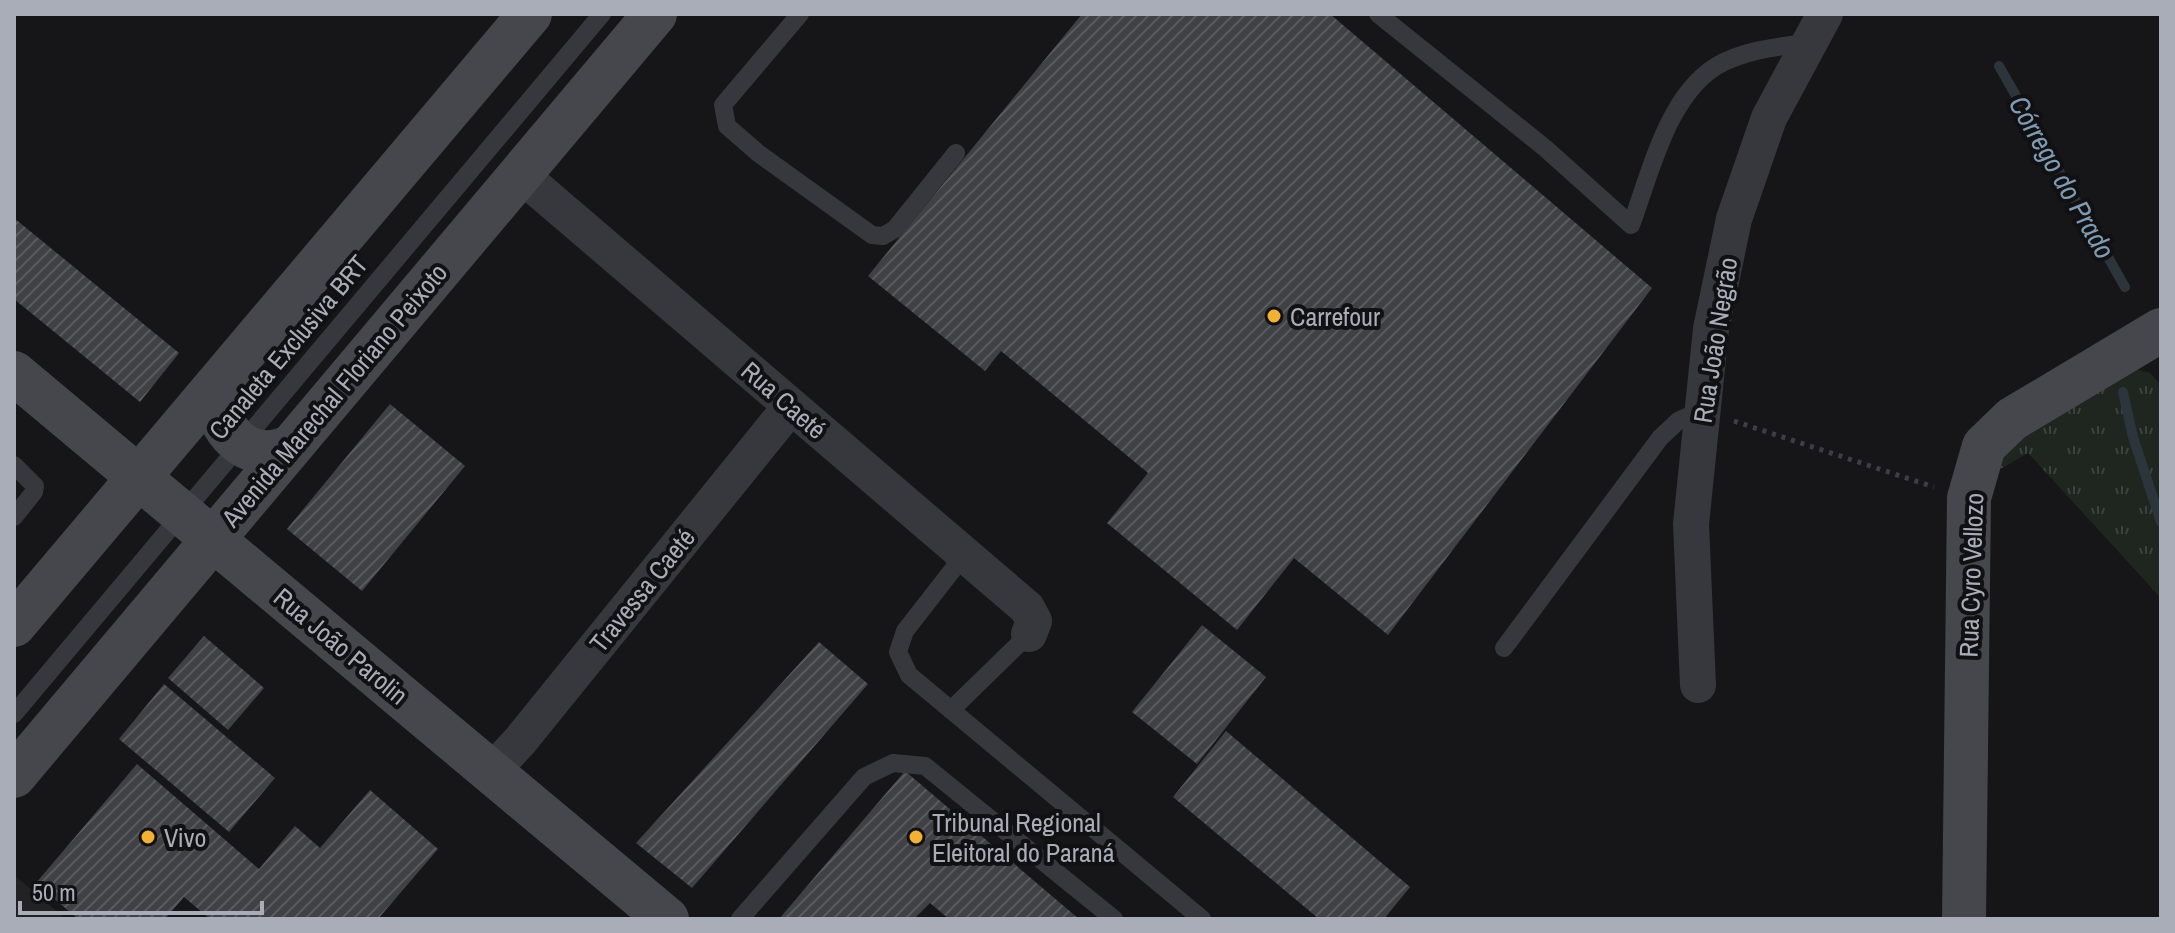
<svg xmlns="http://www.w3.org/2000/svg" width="2175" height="933" viewBox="0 0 2175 933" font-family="'Archivo Narrow',sans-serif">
  <defs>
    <pattern id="park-tufts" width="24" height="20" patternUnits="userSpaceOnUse" patternTransform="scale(2)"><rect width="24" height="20" fill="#1e261f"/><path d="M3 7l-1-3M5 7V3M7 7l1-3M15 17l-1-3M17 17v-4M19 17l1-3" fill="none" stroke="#3c433d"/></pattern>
    <pattern id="building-hatch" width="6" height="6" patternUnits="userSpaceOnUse" patternTransform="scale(2)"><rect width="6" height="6" fill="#404145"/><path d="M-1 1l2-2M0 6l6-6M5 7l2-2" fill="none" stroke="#595a5e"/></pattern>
  </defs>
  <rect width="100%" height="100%" fill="#161618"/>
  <polygon fill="#222225" points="14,875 66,919 14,919"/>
  <polygon fill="url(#park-tufts)" points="2125,366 2150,373 2161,385 2161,598 2028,453 1990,475 1995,451"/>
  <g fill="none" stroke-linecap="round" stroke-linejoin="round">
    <g stroke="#2c353c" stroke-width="10">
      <polyline points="1999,66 2125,287"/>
      <polyline points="2123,392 2133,437 2161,522"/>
    </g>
  </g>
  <g fill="url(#building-hatch)">
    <polygon points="1082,14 1330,14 1652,288 1388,635 1294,558 1237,630 1107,523 1148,473 1001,351 985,371 868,276"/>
    <polygon points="14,218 179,353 140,402 14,299"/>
    <polygon points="390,404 465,466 362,591 287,529"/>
    <polygon points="1202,625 1266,677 1197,764 1132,712"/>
    <polygon points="204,636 264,688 228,730 168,678"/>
    <polygon points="819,642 868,684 692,888 636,843"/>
    <polygon points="164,684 275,778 229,832 119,739"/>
    <polygon points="1226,731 1410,887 1384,919 1319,919 1173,797"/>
    <polygon points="137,764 259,869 295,826 320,848 370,790 438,849 378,919 210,919 184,897 165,919 78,919 36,883"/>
    <polygon points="905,771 1079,919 949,919 930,903 914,919 779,919"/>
  </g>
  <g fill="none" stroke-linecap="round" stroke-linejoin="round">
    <polyline stroke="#3d3f44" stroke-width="5" stroke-dasharray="4 6" stroke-linecap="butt" points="1734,421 1934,487"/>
    <g stroke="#37383d" stroke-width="18">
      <polyline points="800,14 723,105 727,126 758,153 872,235 883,236 895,229 956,153"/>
      <path d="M 1378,14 L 1545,148 L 1631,225 C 1651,172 1669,88 1724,62 C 1751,49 1780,47 1809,42"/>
      <polyline points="14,465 35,486 34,492 14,517"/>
      <polyline points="1029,634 951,710 1202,919"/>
      <polyline points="1504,648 1660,438 1678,421 1702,410"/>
      <polyline points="951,710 909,675 898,652 905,631 965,554"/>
      <polyline points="14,714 602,14"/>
      <polyline points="740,919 864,777 893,763 925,766 1114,919"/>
    </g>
    <g stroke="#37383d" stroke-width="36">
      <polyline points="520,174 1027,608 1034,621 1029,634"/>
      <polyline points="1698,685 1691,524 1711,329 1734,219 1769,118 1825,14"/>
      <polyline points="491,772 520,741 791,406"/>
    </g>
    <g stroke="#45474d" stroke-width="44">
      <polyline points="14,373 667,919"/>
      <path d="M 215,387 C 213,428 249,468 291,446"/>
      <polyline points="14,625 530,14"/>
      <polyline points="14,776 655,14"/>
      <polyline points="1964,919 1969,498 1984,446 2012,419 2161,330"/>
    </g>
  </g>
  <g fill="#f2b134" stroke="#111113" stroke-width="3">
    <circle cx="1274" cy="316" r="8"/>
    <circle cx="148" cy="837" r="8"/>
    <circle cx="916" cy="837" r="8"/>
  </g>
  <g text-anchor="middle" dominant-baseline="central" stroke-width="8" stroke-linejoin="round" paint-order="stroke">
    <g font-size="26" fill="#a8adb8" stroke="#111113" text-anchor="start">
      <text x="1290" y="316">Carrefour</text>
      <text x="932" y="822">Tribunal Regional<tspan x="932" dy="30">Eleitoral do Paraná</tspan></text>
      <text x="164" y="837">Vivo</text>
    </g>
    <g font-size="26" fill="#a8adb8" stroke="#111113">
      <text transform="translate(1715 340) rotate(-81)">Rua João Negrão</text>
      <text transform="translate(288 347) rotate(-50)">Canaleta Exclusiva BRT</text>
      <text transform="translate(334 395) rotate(-50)">Avenida Marechal Floriano Peixoto</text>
      <text transform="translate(784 400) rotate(41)">Rua Caeté</text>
      <text transform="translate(1971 575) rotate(-88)">Rua Cyro Vellozo</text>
      <text transform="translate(642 590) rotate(-51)">Travessa Caeté</text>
      <text transform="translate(341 646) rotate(40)">Rua João Parolin</text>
    </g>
    <g font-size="28" font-style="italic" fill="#7f9bb3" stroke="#111113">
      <text transform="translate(2062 177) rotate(60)">Córrego do Prado</text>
    </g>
  </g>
  <rect width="2175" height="933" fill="none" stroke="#a8adb8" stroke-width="32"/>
  <path d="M20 901v12h242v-12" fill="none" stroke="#a8adb8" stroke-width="4"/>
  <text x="32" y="901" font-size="24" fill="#a8adb8" stroke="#111113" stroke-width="6" paint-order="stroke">50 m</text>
</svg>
